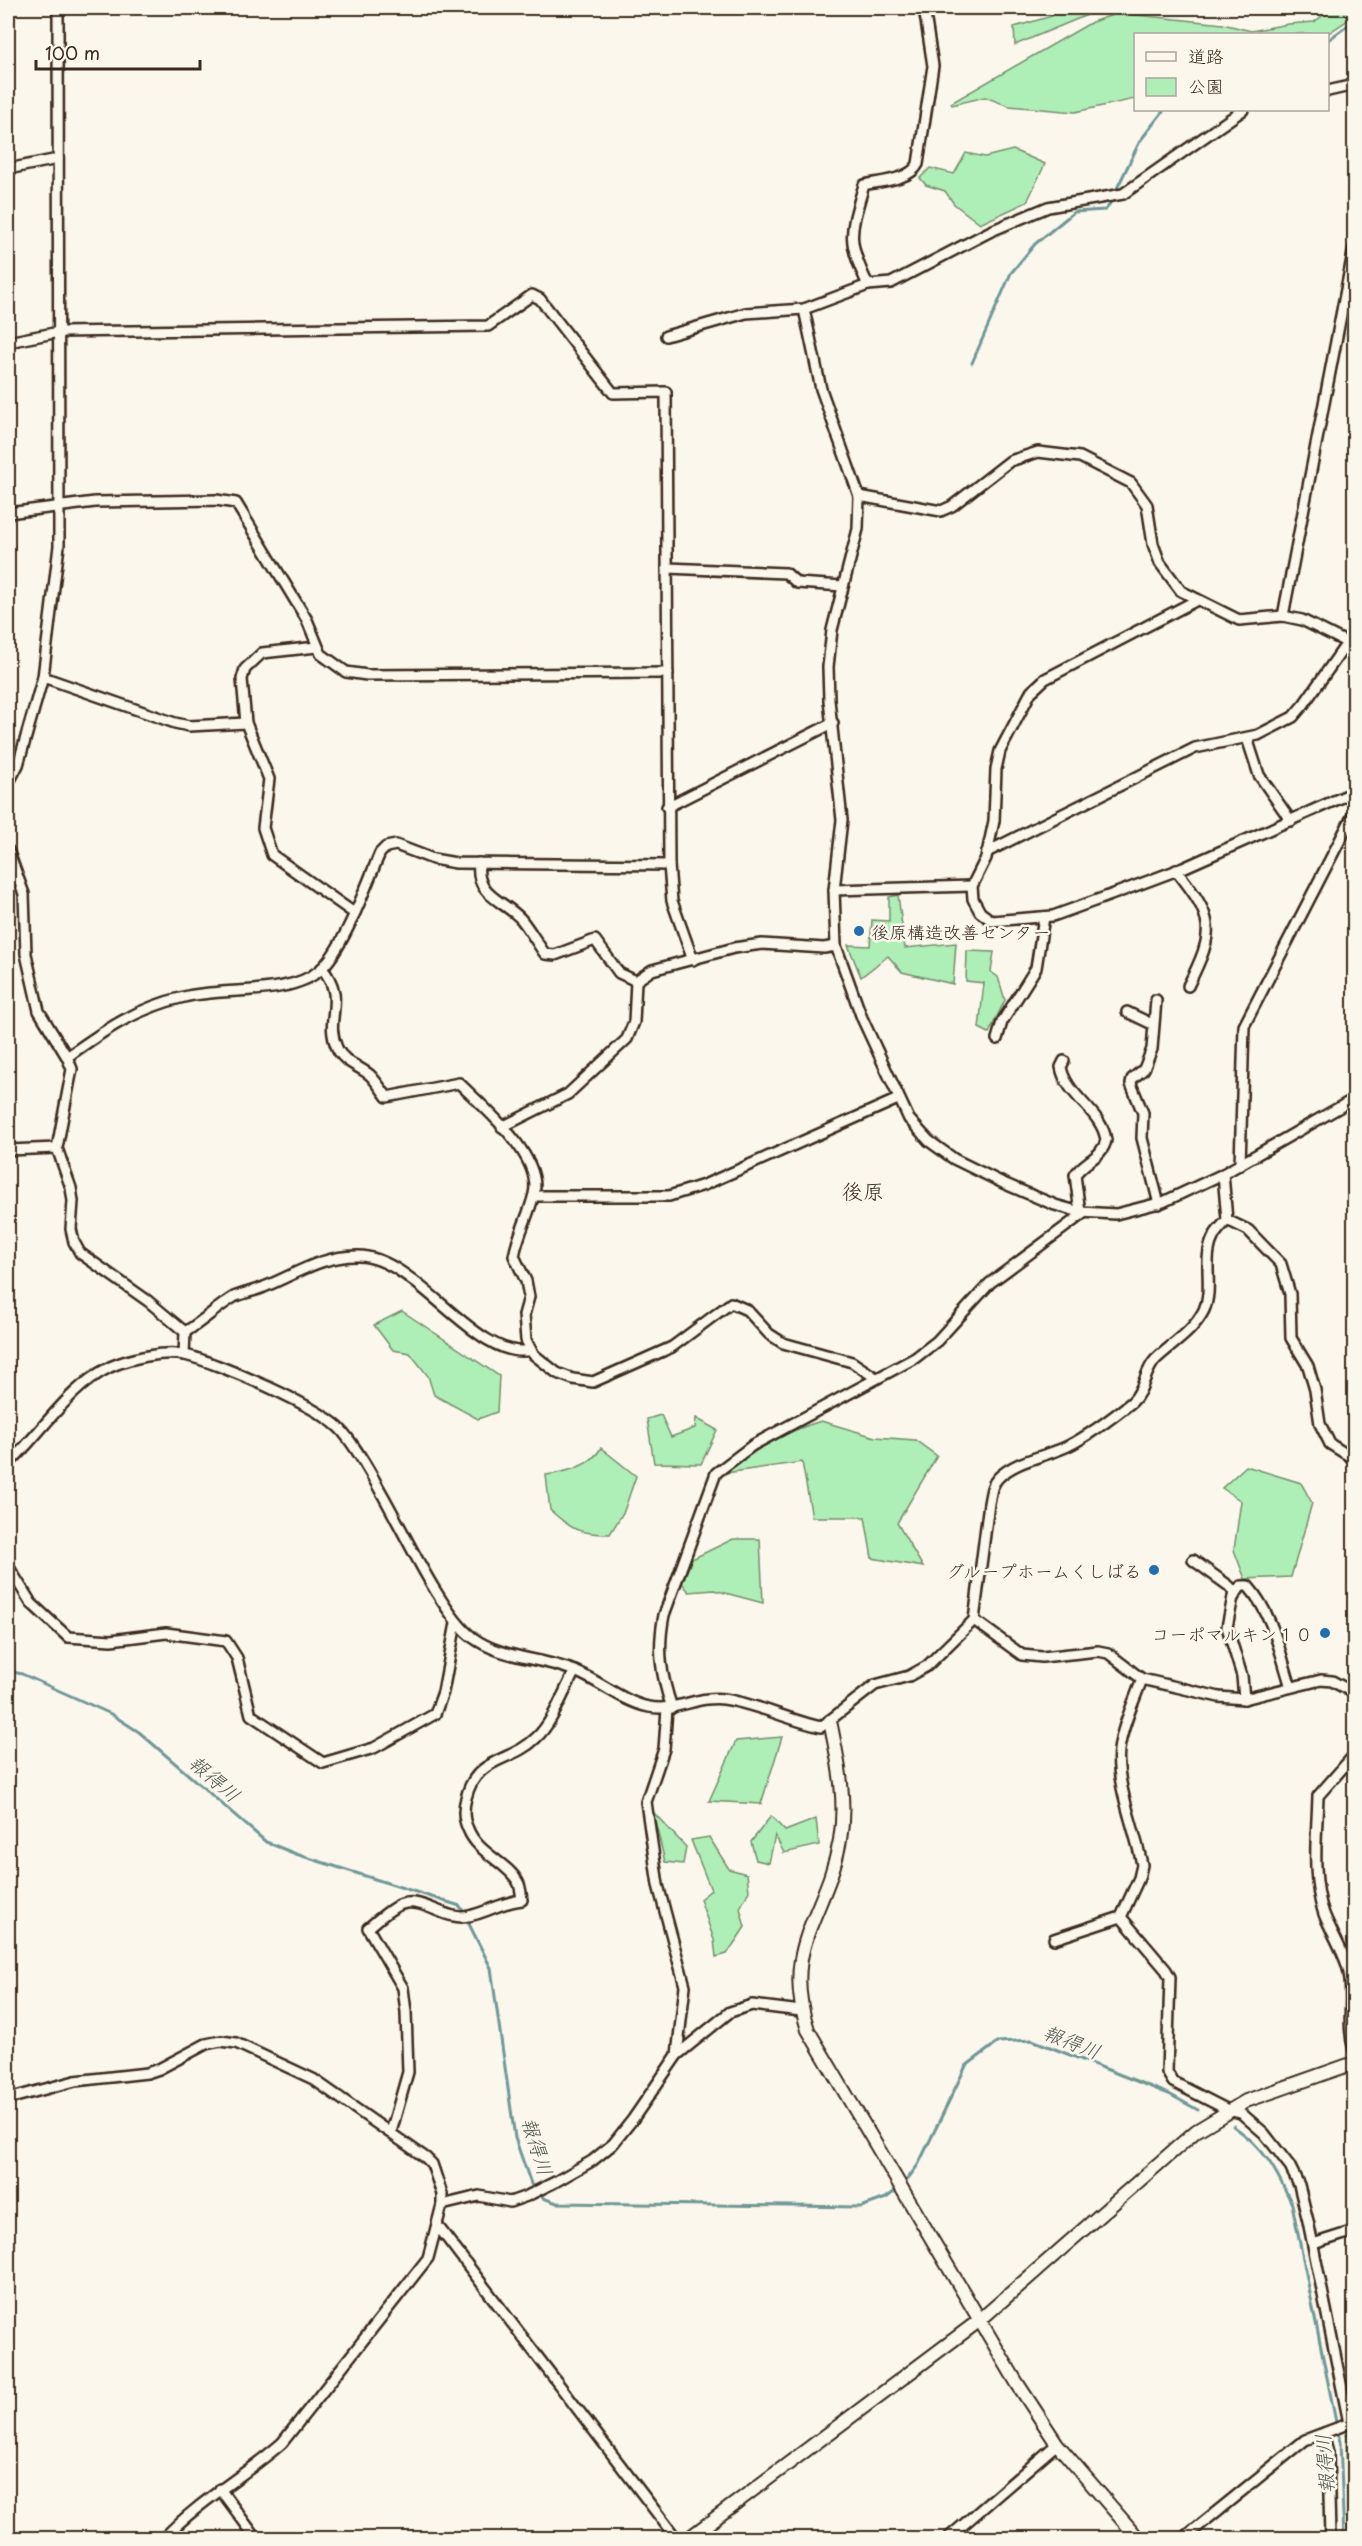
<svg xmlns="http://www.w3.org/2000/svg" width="1362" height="2546" viewBox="0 0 1362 2546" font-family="'Playpen Sans','Klee One',sans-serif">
  <rect width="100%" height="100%" fill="#fbf7ec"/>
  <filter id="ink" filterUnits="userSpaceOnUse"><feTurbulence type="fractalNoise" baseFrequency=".0167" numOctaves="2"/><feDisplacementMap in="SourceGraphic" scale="12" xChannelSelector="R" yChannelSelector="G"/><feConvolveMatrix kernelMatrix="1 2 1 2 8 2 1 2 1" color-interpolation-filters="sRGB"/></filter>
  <g filter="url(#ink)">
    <g fill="#aeefb7" stroke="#748c6a" stroke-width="1.5">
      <polygon points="1051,8 1104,8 1015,45 1014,27 1052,16"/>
      <polygon points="1333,8 1354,8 1354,16 1327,34 1136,34 1135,99 1075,112 1009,106 985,97 952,105 951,103 1092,22 1118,13 1223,24 1251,31 1288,24 1314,22"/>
      <polygon points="1013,150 1045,164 1027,202 980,224 954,204 945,191 926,185 920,178 930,168 954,174 966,153 985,157"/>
      <polygon points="898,895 905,948 956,943 953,984 902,972 888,956 861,977 848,945 870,946 872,920 889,921 889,897"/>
      <polygon points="967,951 994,952 991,972 998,977 1005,1000 989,1033 979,1028 984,983 966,981"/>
      <polygon points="402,1311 499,1376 497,1412 478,1419 434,1395 428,1376 410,1353 393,1350 374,1325"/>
      <polygon points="661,1415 671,1437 695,1428 696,1418 717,1430 701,1464 654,1463 647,1419"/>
      <path d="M 821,1421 L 875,1437 L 915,1440 L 937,1456 L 897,1523 L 923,1567 L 872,1558 L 865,1517 L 812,1517 L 802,1462 L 725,1473 C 756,1449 784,1432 821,1421 Z"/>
      <path d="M 601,1448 L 636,1476 L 624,1511 L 610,1534 C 580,1534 573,1531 550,1510 L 546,1475 C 566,1472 590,1467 601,1448 Z"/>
      <polygon points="1246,1466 1301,1483 1312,1503 1291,1577 1245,1579 1234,1550 1241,1501 1222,1488"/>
      <polygon points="733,1539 760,1539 763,1603 714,1590 689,1592 682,1583 692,1559"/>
      <polygon points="782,1737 761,1804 709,1801 736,1741"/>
      <polygon points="653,1812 686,1847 683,1864 665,1862"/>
      <polygon points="771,1816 785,1831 816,1819 819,1845 784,1853 775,1835 769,1863 756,1860 751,1842"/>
      <polygon points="709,1837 729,1869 747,1874 749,1891 740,1908 745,1927 727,1954 716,1957 714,1940 700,1899 711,1890 691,1840"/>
      <polygon points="1353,2434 1354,2538 1348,2538 1346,2435"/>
    </g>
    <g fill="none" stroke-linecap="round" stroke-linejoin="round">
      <g stroke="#6e9896" stroke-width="3">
        <polyline points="1328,40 1354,21"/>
        <polyline points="972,363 1011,273 1035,244 1074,212 1105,210 1108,207 1140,141 1164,110"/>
        <polyline points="8,1671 22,1674 111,1714 139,1732 266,1842 296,1854 460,1906 491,1968 515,2138 531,2184 543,2198 557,2203 861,2207 886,2198 898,2189"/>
        <path d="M 1233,2126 C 1265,2148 1276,2170 1292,2204 L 1340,2442 L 1344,2538"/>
        <polyline points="903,2185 918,2165 966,2066 998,2042 1032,2040 1169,2094 1198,2110"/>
      </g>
      <g stroke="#3b2a1e" stroke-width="14">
        <g id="minor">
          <polyline points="1328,91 1354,85"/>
          <polyline points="8,169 58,159"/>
          <path d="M 868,285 C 846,239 850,233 864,185 C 881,181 910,180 918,164 L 933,66 L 924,8"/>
          <polyline points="804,309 821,389 859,496 858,529 832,630 828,667 829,700 842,820 834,890 836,946 862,1018 909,1119 929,1141 954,1159 1003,1183 1055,1205 1080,1212 1116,1214 1163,1202 1223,1174 1354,1099"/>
          <polyline points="666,336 746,313 804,309 868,285 891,283 991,231 1048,207 1123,194 1243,110"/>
          <polyline points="8,342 59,332 488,326 532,295 540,299 613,393 666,392 669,865 672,901 693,960"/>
          <polyline points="859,496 941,511 952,506 1010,461 1038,452 1080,457 1131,483 1147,505 1153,544 1160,563 1181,591 1239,620 1283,616 1302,620 1354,646"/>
          <polyline points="8,513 95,502 216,500 236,503 307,620 321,654 346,672 367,675 668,673"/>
          <polyline points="667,568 786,573 797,583 843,586"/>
          <polyline points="1197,600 1045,679 1031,692 1000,751 996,769 994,821 986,858 972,886 973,899 980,912 992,921 1053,916 1111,895 1183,868 1354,792"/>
          <polyline points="1283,616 1354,248"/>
          <polyline points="317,647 262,653 245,669 242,679 246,723 269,779 263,828 272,855 354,913"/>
          <polyline points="43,677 175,723 189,726 246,723"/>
          <polyline points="1247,738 1259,775 1291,821"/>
          <polyline points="8,784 18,765 43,677 59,546 58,8"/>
          <polyline points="667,807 833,723"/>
          <polyline points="8,850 24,894 26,954 39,1011 67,1057 72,1069 57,1148 71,1188 73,1201 71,1229 74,1242 80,1253 148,1301 185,1332 184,1355"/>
          <polyline points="987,852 1195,748 1258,735 1293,717 1304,704 1347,643"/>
          <path d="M 479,863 C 475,896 502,899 521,919 C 530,930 537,943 545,954 L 555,955 L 595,940 L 619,973 L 636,981"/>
          <path d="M 1176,870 C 1215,919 1216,930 1188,986"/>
          <polyline points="834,890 972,886"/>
          <path d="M 322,968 C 348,1000 323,1018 337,1048 C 343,1062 359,1066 370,1075 C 376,1081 382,1090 387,1097 L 459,1083 C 483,1107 543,1156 534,1194 C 529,1215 518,1234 514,1256 L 526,1281 L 529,1297 L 524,1315 L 526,1340 L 533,1354 L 557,1373 L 573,1379 L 593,1382 L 672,1347 L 731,1303 L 747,1310 L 769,1334 L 783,1343 L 852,1362 L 876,1378"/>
          <polyline points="636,981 652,970 734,948 762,944 824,948 836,946"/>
          <polyline points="1156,1000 1152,1049 1144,1069 1132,1079 1131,1084 1143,1113 1142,1138 1159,1204"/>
          <polyline points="1127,1012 1152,1024"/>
          <polyline points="997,1039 1002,1022 1036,968 1044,917"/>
          <path d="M 67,1057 C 106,1029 137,1008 184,997 C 224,987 289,997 320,970 C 344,949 367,883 380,853 L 386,847 L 396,845 L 433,859 L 456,863 L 669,865"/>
          <path d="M 1064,1061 L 1061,1067 C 1066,1096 1102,1111 1106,1140 C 1103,1157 1084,1161 1075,1175 L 1080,1212"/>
          <polyline points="502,1127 568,1094 627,1039 634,1022 636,981"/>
          <polyline points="8,1150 57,1148"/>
          <polyline points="1240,1165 1244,1026 1354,813"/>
          <polyline points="534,1196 669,1196 704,1185 898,1099"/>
          <polyline points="1227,1220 1248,1230 1281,1264 1290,1294 1291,1338 1308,1366 1315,1390 1320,1424 1330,1444 1354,1459"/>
          <path d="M 185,1332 C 202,1322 217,1307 234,1297 C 243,1293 255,1291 264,1287 C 296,1274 323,1255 359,1256 C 417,1257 477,1363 531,1350"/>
          <path d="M 8,1464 C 42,1433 67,1388 110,1367 C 130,1358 163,1351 185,1355 C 216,1362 324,1408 343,1432 C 358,1450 370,1472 381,1492 C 401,1526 443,1617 472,1637 C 503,1660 543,1657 577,1672 C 601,1682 623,1702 649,1707 C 676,1712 699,1695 724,1699 C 757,1704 789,1720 821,1727 L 875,1685 L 909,1676 L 927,1666 L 974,1620 L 989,1503 C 991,1494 991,1485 998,1478 C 1016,1460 1045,1457 1068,1446 C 1090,1435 1112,1418 1132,1402 C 1145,1390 1144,1371 1156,1359 C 1173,1343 1193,1332 1204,1310 C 1214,1288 1202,1260 1213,1238 C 1216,1231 1223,1225 1227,1220 L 1223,1174"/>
          <polyline points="1193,1560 1229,1586 1234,1592 1227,1627 1242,1676 1244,1699"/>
          <polyline points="8,1566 31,1603 68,1637 111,1640 166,1633 226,1641 237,1658 251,1715 323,1763 374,1748 435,1714 443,1692 456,1623"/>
          <path d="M 1233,1598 L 1241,1586 L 1248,1586 C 1273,1614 1280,1653 1291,1687"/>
          <polyline points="974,1620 1022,1655 1042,1657 1098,1651 1108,1653 1142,1679 1219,1697 1244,1699 1321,1680 1332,1681 1354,1693"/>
          <path d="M 1142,1679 C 1134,1702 1122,1726 1119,1750 C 1115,1783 1136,1831 1142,1865 L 1139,1878 L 1121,1917 L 1166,1970 L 1170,1977 L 1167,2072 L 1173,2082 L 1228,2110 L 1241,2113 L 1264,2133 L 1289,2165 L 1299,2185 L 1308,2221 L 1349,2423"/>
          <path d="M 672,1708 C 661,1675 657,1650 664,1615 L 716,1473 L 753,1445 L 915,1358 L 937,1341 L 990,1283 L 1084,1213"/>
          <polyline points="667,1709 664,1749 646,1802 658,1885 685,1986 677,2055"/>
          <path d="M 1354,1755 L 1318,1796 C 1317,1834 1311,1877 1324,1914 C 1331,1932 1346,1955 1349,1973 C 1354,1999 1346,2024 1354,2050"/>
          <polyline points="1054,1939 1121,1917"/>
          <path d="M 8,2099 L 75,2081 L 147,2073 L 159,2069 L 206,2044 L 221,2041 L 236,2043 L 313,2079 L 426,2158 L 432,2164 L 442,2194 L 442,2205 L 428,2258 L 282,2443 C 243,2477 199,2501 164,2538"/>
          <path d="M 391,2132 L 408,2072 L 406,2012 L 403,1988 L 368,1928 C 377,1921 391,1907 402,1904 C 424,1897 446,1922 469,1916 C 488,1912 502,1902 522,1900 C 521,1895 521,1887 518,1882 C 508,1863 477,1853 468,1829 C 463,1819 463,1809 466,1798 C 476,1756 511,1763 536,1738 C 554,1721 563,1692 575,1671"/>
          <polyline points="442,2205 479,2196 510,2202 527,2196 555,2182 592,2161 613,2144 633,2119 677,2055 730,2012 752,2005 801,2011"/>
          <polyline points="437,2225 676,2538"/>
          <polyline points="1313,2244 1354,2231"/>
          <polyline points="1323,2433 1328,2452 1330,2538"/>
          <polyline points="220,2489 256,2538"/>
          <polyline points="948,2538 1057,2444"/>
          <polyline points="1184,2538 1305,2440 1353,2422"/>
        </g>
      </g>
      <g stroke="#3b2a1e" stroke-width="16">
        <g id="tertiary">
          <path d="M 830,1721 C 838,1760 847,1800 840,1840 C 827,1915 780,1945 808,2030 L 1017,2383 L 1057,2444 L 1138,2538"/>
          <polyline points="689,2538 980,2320 1196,2131 1246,2101 1354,2063"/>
        </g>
      </g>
      <use href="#minor" stroke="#fbf7ec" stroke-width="9"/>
      <use href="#tertiary" stroke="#fbf7ec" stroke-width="12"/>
    </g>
  </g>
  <g fill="#1f6fb2" stroke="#fbf7ec" stroke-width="2">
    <circle cx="859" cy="931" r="6"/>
    <circle cx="1154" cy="1570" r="6"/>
    <circle cx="1325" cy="1633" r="6"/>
  </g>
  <g text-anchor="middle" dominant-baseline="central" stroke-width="5" stroke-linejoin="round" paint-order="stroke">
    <g font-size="18" fill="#3b2a1e" stroke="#fbf7ec" text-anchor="end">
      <text x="871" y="931" text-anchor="start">後原構造改善センター</text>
      <text x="1142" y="1570">グループホームくしばる</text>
      <text x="1313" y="1633">コーポマルキン１０</text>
    </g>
    <g font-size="20" font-style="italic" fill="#505850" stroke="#fbf7ec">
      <text transform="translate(215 1778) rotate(41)">報得川</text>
      <text transform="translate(1072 2041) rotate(22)">報得川</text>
      <text transform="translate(538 2146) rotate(73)">報得川</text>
      <text transform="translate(1324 2464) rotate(-94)">報得川</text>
    </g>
    <g font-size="21" fill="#3b2a1e" stroke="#fbf7ec">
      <text x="863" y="1190">後原</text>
    </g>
  </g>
  <rect width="1362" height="2546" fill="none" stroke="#fbf7ec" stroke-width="30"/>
  <rect x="15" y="15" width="1332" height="2516" fill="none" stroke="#3b2a1e" stroke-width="2" filter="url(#ink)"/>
  <rect x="1134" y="33" width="195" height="78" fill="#fbf7ec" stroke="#aea59a" stroke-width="1.5"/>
  <rect x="1146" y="52" width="30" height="9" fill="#fbf7ec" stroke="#aea59a" stroke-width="1.5"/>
  <text x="1188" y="63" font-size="18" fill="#3b2a1e">道路</text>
  <rect x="1146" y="78" width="30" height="18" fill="#aeefb7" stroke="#aea59a" stroke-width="1.5"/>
  <text x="1188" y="93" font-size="18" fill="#3b2a1e">公園</text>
  <path d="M36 60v9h164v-9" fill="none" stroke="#3b2a1e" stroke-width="3"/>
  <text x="45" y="60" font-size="18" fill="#3b2a1e" stroke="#fbf7ec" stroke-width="4.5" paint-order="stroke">100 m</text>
</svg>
